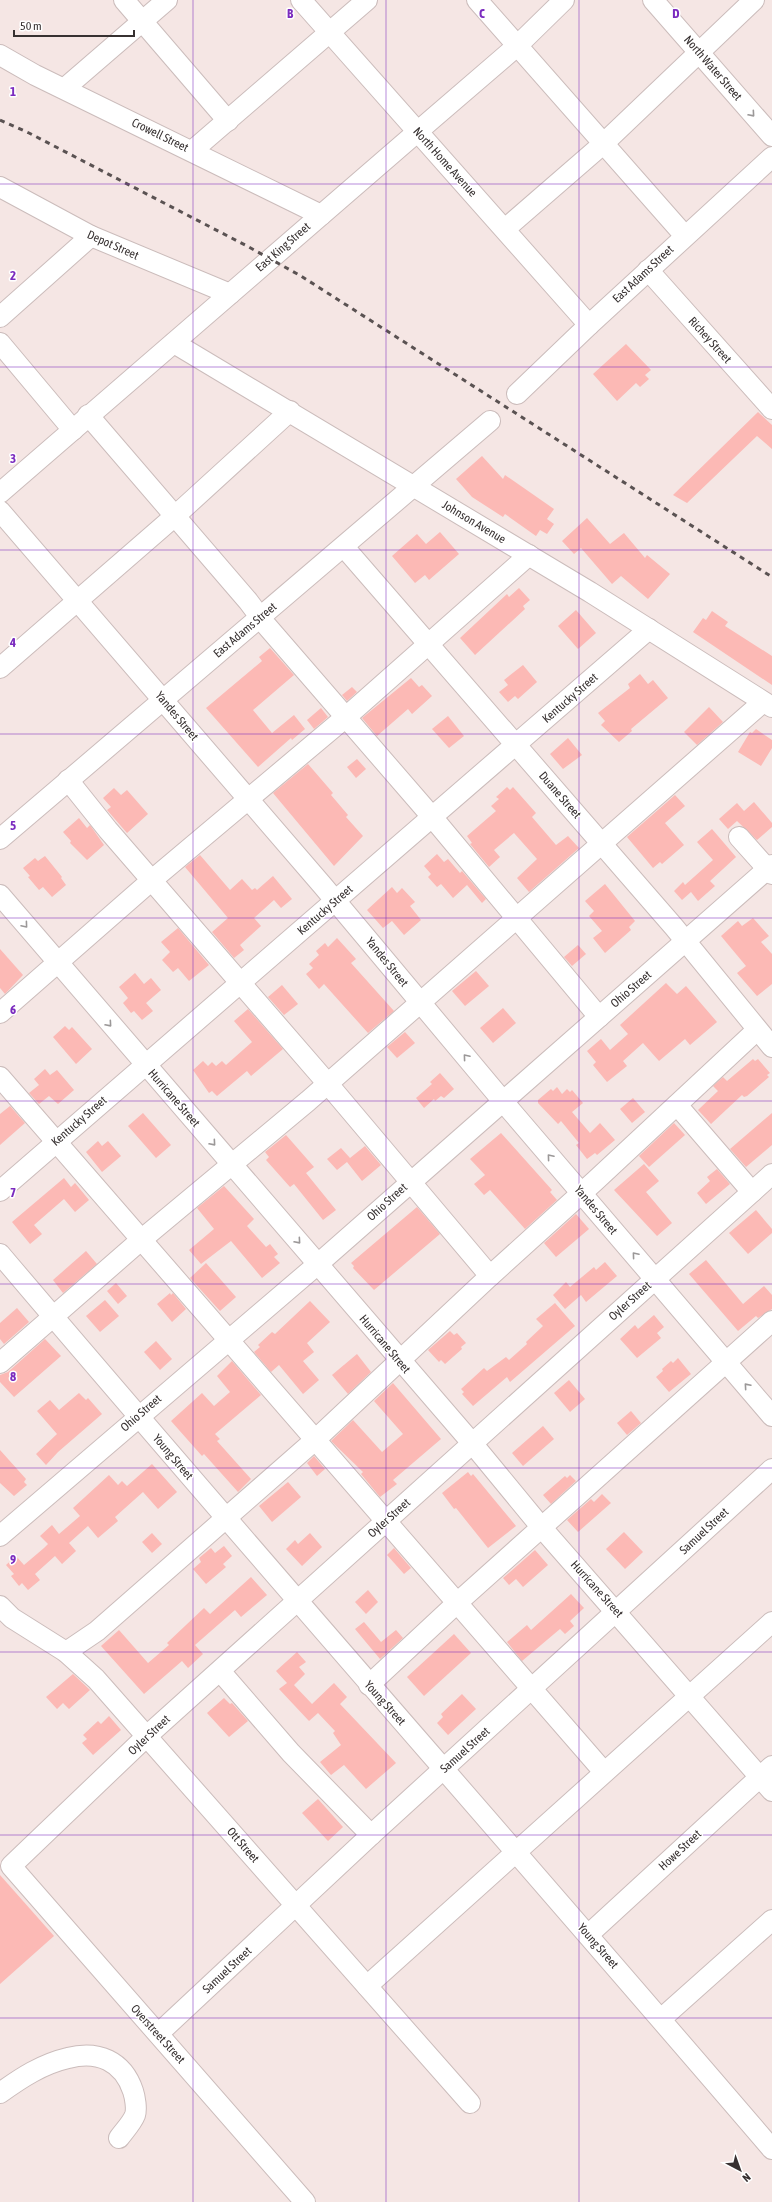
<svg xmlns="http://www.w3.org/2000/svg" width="772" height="2202" viewBox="0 0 772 2202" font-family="'Asap Condensed',sans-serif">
  <rect width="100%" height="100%" fill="#f5e6e4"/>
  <g fill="#fcb9b5">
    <polygon points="626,344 651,370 645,375 649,379 640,387 636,383 617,401 593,374"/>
    <polygon points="758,412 772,425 772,449 757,436 687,503 673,495"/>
    <polygon points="482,456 503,479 505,475 554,509 547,519 554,524 547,534 540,530 536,536 505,514 503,517 472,497 456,479"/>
    <polygon points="587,518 610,544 624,533 645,558 647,555 670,574 648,599 621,576 612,584 581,548 574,554 562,541"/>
    <polygon points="440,532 459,554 429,580 425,575 415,583 392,556 417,534 426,544"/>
    <polygon points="519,588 530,600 523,606 525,609 475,655 460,638 507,594 509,597"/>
    <polygon points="576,610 596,633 578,649 558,626"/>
    <polygon points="712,611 728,622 725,626 772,656 772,685 693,632 703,618 706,620"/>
    <polygon points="270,648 294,675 253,710 272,733 294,715 305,729 292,740 291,738 258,767 206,708 262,661 259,657"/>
    <polygon points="523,665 537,682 518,699 515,696 508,702 499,692 508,685 504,680"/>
    <polygon points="640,674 648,684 653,680 668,698 631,729 632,731 619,742 601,725 605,721 598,713 630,688 628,684"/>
    <polygon points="411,678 419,687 422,685 432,696 412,714 408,709 377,736 362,718"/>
    <polygon points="352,687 357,692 347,701 342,695"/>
    <polygon points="709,707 723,722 697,745 684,732"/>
    <polygon points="321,708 328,717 314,729 307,720"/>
    <polygon points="448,716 464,736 449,748 432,729"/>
    <polygon points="756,729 772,740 772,748 761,766 738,752 750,732 752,733"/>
    <polygon points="568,738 582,755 563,769 550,754"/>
    <polygon points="357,759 366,769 356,778 347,767"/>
    <polygon points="308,764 333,793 331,795 348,815 346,817 363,836 334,866 273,793"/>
    <polygon points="507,787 510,790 513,787 536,813 532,817 556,845 568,836 579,848 529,892 517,878 537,859 514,833 494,850 500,857 489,867 470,844 472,843 467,836 496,811 491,806 499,799 496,797"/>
    <polygon points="114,788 121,795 127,790 148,814 127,833 107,810 111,807 103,798"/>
    <polygon points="675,795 685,806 665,823 684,845 662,864 660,862 653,868 627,837"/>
    <polygon points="754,802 772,823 772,827 757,840 737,821 728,829 719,819 737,803 744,811"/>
    <polygon points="79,818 87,828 90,825 104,845 87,860 70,843 71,841 63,832"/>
    <polygon points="712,829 736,857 710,881 715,886 698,901 691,892 682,900 674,891 683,882 685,885 713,860 697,842"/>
    <polygon points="437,854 444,862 448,859 460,873 462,871 486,899 482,903 467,885 453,898 441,884 437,887 428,877 431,874 424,866"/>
    <polygon points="200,855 230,890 242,879 252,890 255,888 257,890 273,876 292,899 281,908 274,900 254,918 261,926 240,945 244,950 234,958 212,932 228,918 185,867"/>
    <polygon points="45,856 62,877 61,878 66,885 52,897 43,887 39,890 28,877 30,876 23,868 35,858 38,861"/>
    <polygon points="605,884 635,921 629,927 631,930 605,953 593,938 602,931 589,916 594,911 585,901"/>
    <polygon points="392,887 397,893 402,888 415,902 410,906 421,920 404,935 392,921 383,928 367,910"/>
    <polygon points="753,918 769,936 761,942 772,954 772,984 757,996 737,973 746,966 721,936 738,921 742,926"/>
    <polygon points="178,928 209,965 189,981 178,968 173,972 162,960 170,952 161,942"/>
    <polygon points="337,938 356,959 351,963 394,1011 368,1033 324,984 319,989 306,974 313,968 309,964 319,955 316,951 325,943 328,947"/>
    <polygon points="578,945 586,954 572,966 564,957"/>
    <polygon points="0,949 23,975 5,994 0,988"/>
    <polygon points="476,971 489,986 465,1006 452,991"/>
    <polygon points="135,973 144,984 151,978 161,990 146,1003 153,1011 142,1020 134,1011 131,1013 123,1003 128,998 119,987"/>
    <polygon points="666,983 677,994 686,986 717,1022 690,1045 685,1039 659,1061 643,1043 623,1061 627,1066 607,1082 593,1065 596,1062 587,1051 601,1039 610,1050 628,1034 620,1025"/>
    <polygon points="282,985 298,1004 284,1015 268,997"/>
    <polygon points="503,1008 516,1023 493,1043 480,1028"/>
    <polygon points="248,1009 283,1049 251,1076 247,1071 217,1096 212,1091 209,1093 193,1070 203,1061 208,1066 212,1062 216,1066 222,1061 226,1065 252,1042 234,1021"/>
    <polygon points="65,1026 69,1030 72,1027 92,1049 76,1064 53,1037"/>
    <polygon points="405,1032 415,1043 397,1058 387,1047"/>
    <polygon points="753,1059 755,1061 758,1059 770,1073 767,1075 769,1077 747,1096 744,1097 742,1095 711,1124 698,1110 718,1091 713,1086 723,1077 727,1081"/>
    <polygon points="45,1069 50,1075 57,1070 74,1090 58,1104 49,1096 39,1104 29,1093 39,1085 34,1079"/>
    <polygon points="440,1073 454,1089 444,1098 441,1096 435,1101 434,1099 424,1108 416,1098 432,1084 430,1082"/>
    <polygon points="557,1087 562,1094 567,1089 570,1092 572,1090 583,1103 572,1112 590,1133 600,1123 615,1140 597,1155 595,1153 587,1159 576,1145 579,1143 561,1121 558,1124 538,1103 538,1100 551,1089 553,1091"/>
    <polygon points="633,1098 645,1112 632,1123 620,1109"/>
    <polygon points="10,1106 25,1123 0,1145 0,1114"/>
    <polygon points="143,1113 171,1145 156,1158 128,1126"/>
    <polygon points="772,1113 772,1145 746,1167 730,1149"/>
    <polygon points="674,1123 685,1135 649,1167 639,1156"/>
    <polygon points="501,1133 552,1190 550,1192 557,1200 525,1229 490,1190 484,1195 474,1184 485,1175 470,1159"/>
    <polygon points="286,1135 314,1167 306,1173 336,1210 323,1220 294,1184 290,1187 266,1160 269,1157 265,1152"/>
    <polygon points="98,1141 102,1146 108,1141 121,1156 102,1172 86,1152"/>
    <polygon points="365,1146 381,1165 362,1181 347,1162 337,1170 327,1159 341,1148 350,1158"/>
    <polygon points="644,1164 659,1181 646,1192 672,1223 657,1236 614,1190"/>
    <polygon points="717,1169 730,1184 706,1204 697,1193 710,1181 707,1177"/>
    <polygon points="64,1178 71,1187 75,1183 89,1200 75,1212 64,1199 34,1225 42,1234 30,1244 12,1222"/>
    <polygon points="224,1186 254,1219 247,1226 266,1247 270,1244 278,1254 274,1257 280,1263 262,1278 231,1241 201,1264 189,1250 214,1229 197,1208"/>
    <polygon points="417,1207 440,1234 374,1290 353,1268 354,1266 351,1263"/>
    <polygon points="756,1210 772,1229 772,1233 748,1254 729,1233"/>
    <polygon points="576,1214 589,1229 556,1257 544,1243"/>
    <polygon points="86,1251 97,1264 63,1293 53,1280"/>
    <polygon points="706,1260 743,1304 764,1286 772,1295 772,1309 758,1318 756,1316 738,1331 689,1274"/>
    <polygon points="605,1262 617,1276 586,1302 581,1295 565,1309 553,1295 566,1282 570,1287 594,1267 596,1270"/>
    <polygon points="206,1263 236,1297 220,1311 190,1278"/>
    <polygon points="116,1283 127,1296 118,1304 107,1291"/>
    <polygon points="170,1293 171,1295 173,1293 186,1309 172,1322 157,1304"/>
    <polygon points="105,1300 119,1316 100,1332 86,1316"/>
    <polygon points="310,1301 330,1322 307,1343 314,1352 303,1361 319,1380 303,1394 279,1365 271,1372 254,1352 260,1347 258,1345 272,1332 275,1334"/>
    <polygon points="555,1303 575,1326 510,1382 507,1377 473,1406 462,1394 464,1392 461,1389 484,1368 487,1371 506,1357 509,1360 527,1344 526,1342 543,1326 536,1319"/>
    <polygon points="17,1308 29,1322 4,1344 0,1339 0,1323"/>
    <polygon points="654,1315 664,1327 657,1333 661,1338 637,1358 620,1339 635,1325 638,1329"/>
    <polygon points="450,1331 454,1335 457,1333 466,1343 461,1347 462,1349 445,1364 441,1360 439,1362 428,1350"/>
    <polygon points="45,1339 61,1356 14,1397 0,1382 0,1375 8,1372"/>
    <polygon points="156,1341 172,1359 160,1370 144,1352"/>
    <polygon points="357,1354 371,1372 348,1394 332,1375"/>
    <polygon points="678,1358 691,1374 669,1392 656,1377 663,1371 662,1369 671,1361 673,1363"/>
    <polygon points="232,1361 261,1395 215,1434 220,1439 217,1441 251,1479 238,1492 204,1454 202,1456 171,1421 202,1393 214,1406 230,1392 217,1376"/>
    <polygon points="569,1380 585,1399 570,1412 554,1393"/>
    <polygon points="393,1383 441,1439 393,1480 397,1484 380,1497 361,1474 363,1472 331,1441 353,1420 382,1452 403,1434 374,1401"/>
    <polygon points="79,1393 86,1400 88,1398 102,1414 58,1452 46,1465 36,1454 57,1434 37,1411 50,1400 59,1410"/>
    <polygon points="631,1411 641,1423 627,1435 617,1423"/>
    <polygon points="543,1426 554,1439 523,1466 512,1453"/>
    <polygon points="0,1450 26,1479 24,1482 27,1485 14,1496 0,1483"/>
    <polygon points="314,1456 325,1469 317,1476 307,1463"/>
    <polygon points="152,1464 177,1492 158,1509 143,1492 115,1517 118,1521 98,1538 88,1526 69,1543 76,1551 62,1564 55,1556 35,1574 40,1580 28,1590 22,1583 19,1586 11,1576 14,1574 6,1565 16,1556 24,1565 44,1548 48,1544 40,1536 52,1525 59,1534 80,1516 73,1508 109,1475 118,1485 122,1481 127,1486"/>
    <polygon points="468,1472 471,1476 473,1474 516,1526 488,1548 456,1508 454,1509 442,1493"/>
    <polygon points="570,1475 576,1481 551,1504 543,1495 565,1476 567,1478"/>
    <polygon points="288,1482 301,1497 272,1522 259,1506"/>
    <polygon points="602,1494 611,1503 578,1532 567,1520 591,1499 594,1502"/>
    <polygon points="624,1532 643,1552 625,1569 606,1549"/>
    <polygon points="152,1533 162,1544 152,1553 142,1542"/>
    <polygon points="310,1533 322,1547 302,1566 286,1549 295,1540 298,1544"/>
    <polygon points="224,1546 232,1556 223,1564 226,1567 206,1584 193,1569 201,1562 199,1558 211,1548 215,1553"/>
    <polygon points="394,1548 411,1568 404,1574 387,1555"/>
    <polygon points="535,1550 548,1565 523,1587 516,1579 509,1585 503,1578"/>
    <polygon points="251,1577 267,1595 241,1617 235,1610 195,1645 203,1654 188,1668 182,1661 144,1694 101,1646 119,1630 148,1663 169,1645 167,1643 204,1608 210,1614"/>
    <polygon points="368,1590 378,1602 366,1614 355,1602"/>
    <polygon points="571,1594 584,1608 570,1621 574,1626 565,1634 560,1629 522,1661 507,1642 527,1625 531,1630"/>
    <polygon points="364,1622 381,1642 396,1630 403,1638 380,1659 355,1629"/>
    <polygon points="454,1634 471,1653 424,1696 407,1677"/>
    <polygon points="297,1652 306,1662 299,1667 305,1674 294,1685 312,1704 334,1683 347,1697 340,1704 396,1763 366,1789 344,1765 331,1775 320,1762 341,1745 333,1733 335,1731 318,1713 309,1721 279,1689 287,1683 276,1671"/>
    <polygon points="73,1674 90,1690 69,1709 63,1703 57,1709 46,1697"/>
    <polygon points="462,1694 476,1709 448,1735 437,1723 443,1717 441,1714"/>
    <polygon points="224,1698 230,1704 232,1703 248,1721 229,1737 207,1713"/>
    <polygon points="109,1716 121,1730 93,1755 82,1743 87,1739 83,1735 98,1721 101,1724"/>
    <polygon points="318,1799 343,1827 328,1841 302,1813"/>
    <polygon points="0,1875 54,1936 0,1984"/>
  </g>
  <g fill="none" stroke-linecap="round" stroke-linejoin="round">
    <g stroke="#cbbcbb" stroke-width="22">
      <g id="minor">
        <polyline points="124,0 228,121"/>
        <polyline points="301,0 589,325"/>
        <polyline points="477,0 685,236"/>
        <polyline points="653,0 772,136"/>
        <polyline points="0,55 35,75 321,215"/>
        <polyline points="65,88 167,0"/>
        <polyline points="192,151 367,0"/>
        <polyline points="0,187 91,236 230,294"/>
        <polyline points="505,229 603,144 754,0"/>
        <polyline points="648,270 772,409"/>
        <polyline points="0,317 91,236"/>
        <polyline points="0,343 73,430"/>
        <polyline points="174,343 590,592 772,707"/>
        <polyline points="517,394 589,325 772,157"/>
        <polyline points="88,415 248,601 266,625 433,818 599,1017"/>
        <polyline points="0,493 431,120 517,46 564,0"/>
        <polyline points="0,511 323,886 512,1112 772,1416"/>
        <polyline points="344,547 674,927 772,1047"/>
        <polyline points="0,668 175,516 290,411"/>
        <polyline points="739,837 772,874"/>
        <polyline points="0,839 490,421"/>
        <polyline points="0,895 472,1443 542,1528 772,1791"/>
        <polyline points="0,1013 152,880 346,717 529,555"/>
        <polyline points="0,1077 604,1772"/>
        <polyline points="677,1105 752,1192"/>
        <polyline points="0,1191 649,629"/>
        <path d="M 0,1254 C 255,1555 516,1850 772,2149"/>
        <polyline points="490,1276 595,1181 757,1030"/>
        <polyline points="0,1363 141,1240 308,1101 763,702"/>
        <polyline points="0,1536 318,1264 772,865"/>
        <polyline points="0,1606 12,1618 66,1652 96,1679 470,2103"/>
        <polyline points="66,1652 97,1631 315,1440 490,1276 328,1084 108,830 68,780"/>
        <polyline points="220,1671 291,1753 371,1835"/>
        <polyline points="369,1685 457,1603 772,1321"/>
        <polyline points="588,1935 772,1766"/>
        <polyline points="367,1986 772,1622"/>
        <polyline points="661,2019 772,1920"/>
        <polyline points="159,2033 371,1835 772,1469"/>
        <path d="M 0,2093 C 21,2078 42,2064 68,2058 C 98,2050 123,2061 133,2091 C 135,2097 137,2109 135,2115 C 132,2123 124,2131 119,2138"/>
        <polyline points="305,2202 11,1866 148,1735 772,1174"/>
      </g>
    </g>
    <use href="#minor" stroke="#fff" stroke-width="20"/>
    <polyline stroke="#5a5252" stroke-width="3" stroke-dasharray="5 5" stroke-linecap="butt" points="0,120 29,133 247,246 301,276 772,577"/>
  </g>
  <defs><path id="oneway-chevron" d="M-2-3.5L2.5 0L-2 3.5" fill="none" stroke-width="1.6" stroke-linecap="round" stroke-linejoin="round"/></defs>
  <g stroke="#9b9898">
    <use href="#oneway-chevron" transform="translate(752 114) rotate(49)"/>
    <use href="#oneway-chevron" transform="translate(25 925) rotate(50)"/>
    <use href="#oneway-chevron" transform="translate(109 1024) rotate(49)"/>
    <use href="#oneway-chevron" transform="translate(466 1057) rotate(-130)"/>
    <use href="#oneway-chevron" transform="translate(213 1143) rotate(49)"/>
    <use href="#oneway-chevron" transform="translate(550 1157) rotate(-130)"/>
    <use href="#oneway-chevron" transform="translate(298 1241) rotate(49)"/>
    <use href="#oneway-chevron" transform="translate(635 1255) rotate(-130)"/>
    <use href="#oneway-chevron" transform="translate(747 1386) rotate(-131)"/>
  </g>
  <path fill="none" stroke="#7b2cbf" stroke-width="1" stroke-opacity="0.55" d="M 193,0 L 193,2202M 386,0 L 386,2202M 579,0 L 579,2202M 0,184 L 772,184M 0,367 L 772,367M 0,550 L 772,550M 0,734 L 772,734M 0,918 L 772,918M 0,1101 L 772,1101M 0,1284 L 772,1284M 0,1468 L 772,1468M 0,1652 L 772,1652M 0,1835 L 772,1835M 0,2018 L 772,2018"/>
  <g text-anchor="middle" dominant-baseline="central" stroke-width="3" stroke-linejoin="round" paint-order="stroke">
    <g font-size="12" fill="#373131" stroke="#fff">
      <text transform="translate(713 68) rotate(49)">North Water Street</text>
      <text transform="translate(160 135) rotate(26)">Crowell Street</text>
      <text transform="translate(445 162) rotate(48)">North Home Avenue</text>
      <text transform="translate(113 245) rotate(24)">Depot Street</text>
      <text transform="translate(283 247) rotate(-41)">East King Street</text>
      <text transform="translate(643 274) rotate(-43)">East Adams Street</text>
      <text transform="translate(710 340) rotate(48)">Richey Street</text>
      <text transform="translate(474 522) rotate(31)">Johnson Avenue</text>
      <text transform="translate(245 630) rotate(-40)">East Adams Street</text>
      <text transform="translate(570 698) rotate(-41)">Kentucky Street</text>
      <text transform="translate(177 716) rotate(50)">Yandes Street</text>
      <text transform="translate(560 795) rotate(49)">Duane Street</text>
      <text transform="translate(325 910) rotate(-41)">Kentucky Street</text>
      <text transform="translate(387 962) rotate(51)">Yandes Street</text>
      <text transform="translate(631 989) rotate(-41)">Ohio Street</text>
      <text transform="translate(174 1098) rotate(49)">Hurricane Street</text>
      <text transform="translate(79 1121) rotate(-41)">Kentucky Street</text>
      <text transform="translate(387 1202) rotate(-42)">Ohio Street</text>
      <text transform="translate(596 1210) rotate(50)">Yandes Street</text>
      <text transform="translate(630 1301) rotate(-42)">Oyler Street</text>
      <text transform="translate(385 1344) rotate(50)">Hurricane Street</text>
      <text transform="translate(141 1413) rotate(-41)">Ohio Street</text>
      <text transform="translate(173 1457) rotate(50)">Young Street</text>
      <text transform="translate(389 1518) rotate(-42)">Oyler Street</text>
      <text transform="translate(704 1531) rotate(-43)">Samuel Street</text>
      <text transform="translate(597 1589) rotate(48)">Hurricane Street</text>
      <text transform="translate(385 1703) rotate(48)">Young Street</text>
      <text transform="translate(149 1735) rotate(-43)">Oyler Street</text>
      <text transform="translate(465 1750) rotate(-42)">Samuel Street</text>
      <text transform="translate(243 1845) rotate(49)">Ott Street</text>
      <text transform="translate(680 1850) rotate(-43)">Howe Street</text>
      <text transform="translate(598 1946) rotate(49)">Young Street</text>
      <text transform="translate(227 1970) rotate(-43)">Samuel Street</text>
      <text transform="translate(158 2034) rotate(48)">Overstreet Street</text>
    </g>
  </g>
  <g font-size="13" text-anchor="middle" font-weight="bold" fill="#7b2cbf" stroke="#fff" stroke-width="3" stroke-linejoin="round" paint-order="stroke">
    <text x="290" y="18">B</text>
    <text x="482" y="18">C</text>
    <text x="676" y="18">D</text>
    <text x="13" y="96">1</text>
    <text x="13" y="280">2</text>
    <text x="13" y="463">3</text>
    <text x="13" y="647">4</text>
    <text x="13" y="830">5</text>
    <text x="13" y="1014">6</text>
    <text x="13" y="1197">7</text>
    <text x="13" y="1381">8</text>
    <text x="13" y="1564">9</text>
  </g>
  <g transform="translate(740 2170) rotate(139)" stroke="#ffffff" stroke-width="3" paint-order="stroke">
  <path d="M0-3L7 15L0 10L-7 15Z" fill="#373131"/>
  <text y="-6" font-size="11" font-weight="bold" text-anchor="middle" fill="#373131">N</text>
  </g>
  <path d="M14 30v6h120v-6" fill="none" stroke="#373131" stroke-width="2"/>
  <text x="20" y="30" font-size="12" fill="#373131" stroke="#ffffff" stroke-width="3" paint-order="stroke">50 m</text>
</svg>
